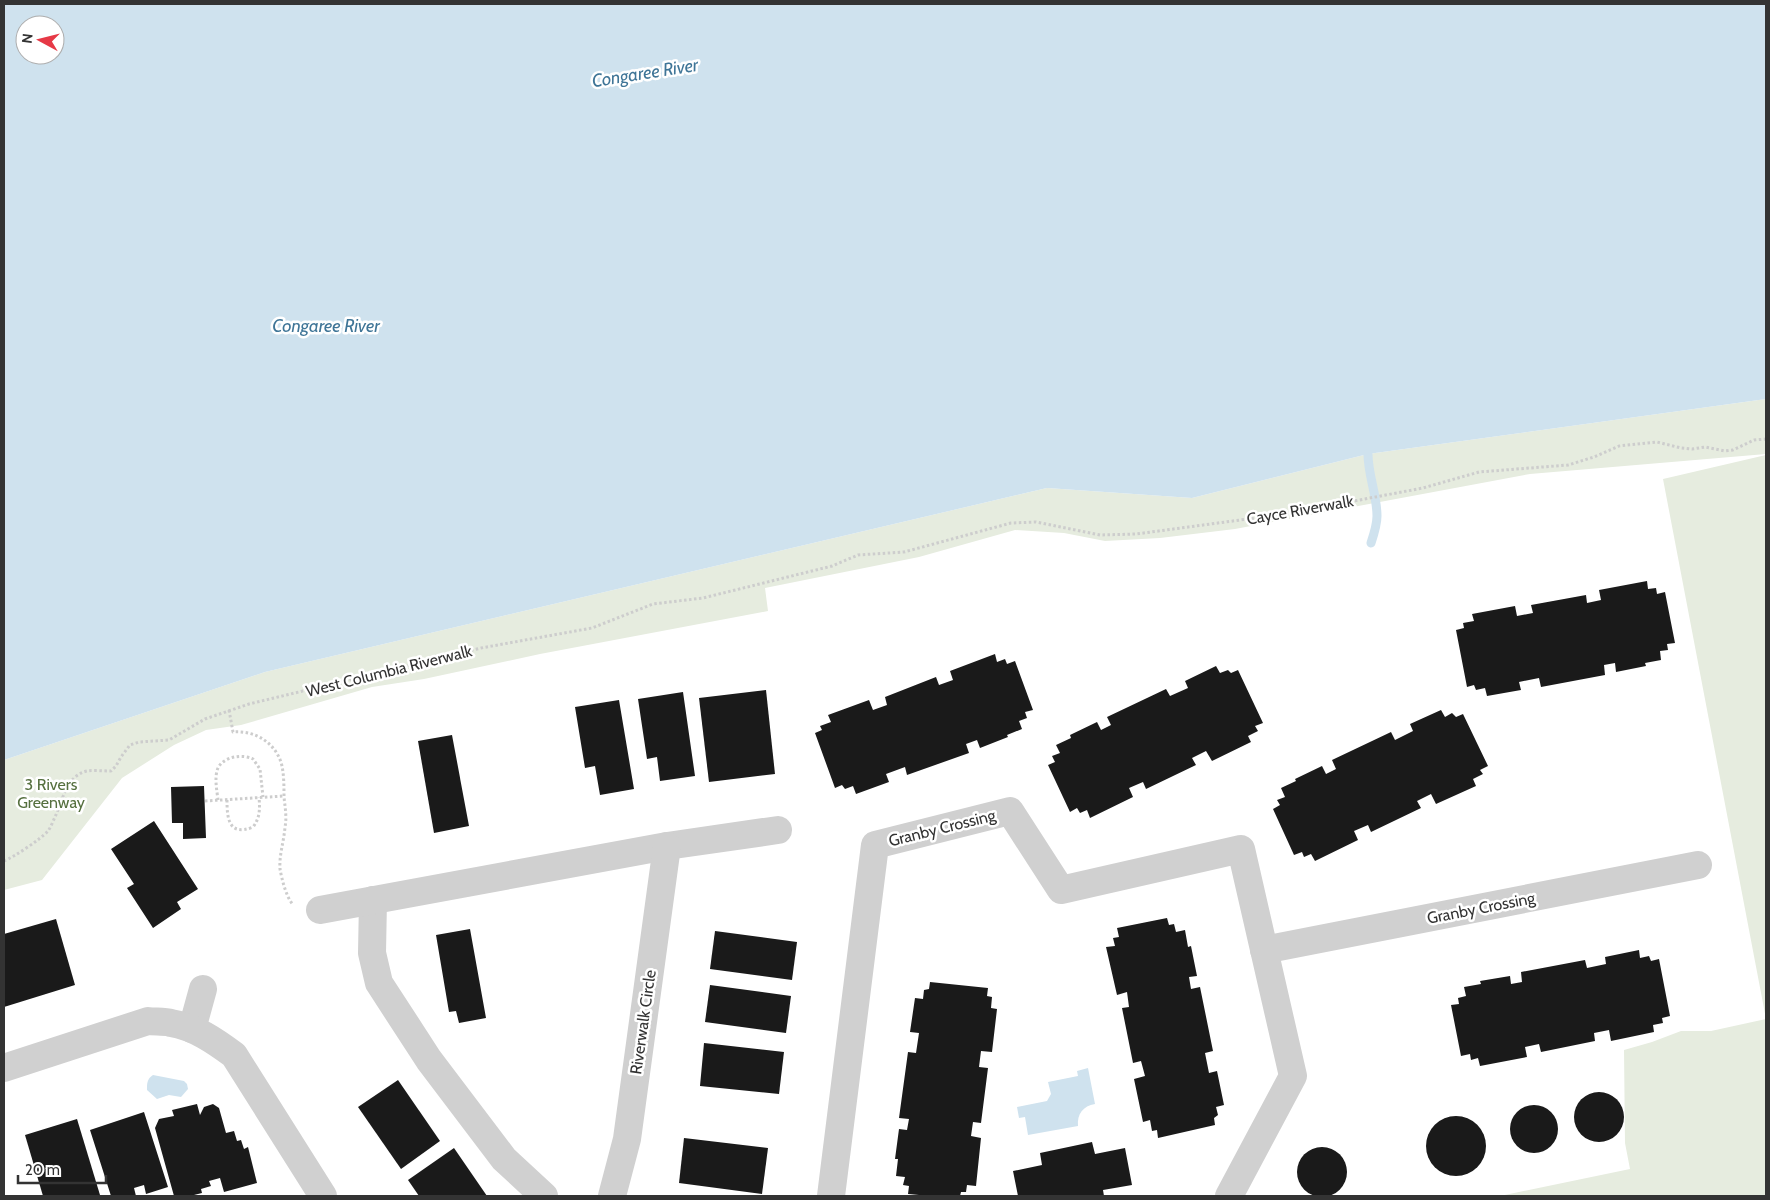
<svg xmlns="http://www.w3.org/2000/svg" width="1770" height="1200" viewBox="0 0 1770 1200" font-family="Cabin,sans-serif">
  <rect width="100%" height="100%" fill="#fff"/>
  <g fill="#e6ecdf">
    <polygon points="1766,399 1766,454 1530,474 1235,529 1160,538 1105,541 1064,533 1015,530 919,557 765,588 768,611 540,654 424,679 372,687 241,725 206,730 174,745 122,778 42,880 4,890 4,760 265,672 1047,488 1192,498 1368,454"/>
    <polygon points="1766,455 1766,1196 1500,1196 1630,1169 1625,1143 1624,1050 1652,1042 1681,1031 1711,1031 1766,1019 1663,479"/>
  </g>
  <g fill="#cfe2ee" fill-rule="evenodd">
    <path d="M 4,4 L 1766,4 L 1766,399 L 1368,454 L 1192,498 L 1047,488 L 265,672 L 4,760 ZM 25,25 L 55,25 L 55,55 L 25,55 Z"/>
    <path d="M 1088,1068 L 1095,1104 C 1083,1106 1077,1114 1078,1126 L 1028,1135 L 1025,1117 L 1019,1118 L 1017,1107 L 1047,1101 L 1051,1094 L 1048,1082 L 1078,1076 L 1077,1071 Z"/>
    <path d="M 153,1075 L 184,1081 L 187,1084 L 188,1089 L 181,1097 L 169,1095 L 157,1099 L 147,1090 C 147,1083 147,1079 153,1075 Z"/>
  </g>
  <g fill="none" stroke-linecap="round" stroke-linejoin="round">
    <path stroke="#cfe2ee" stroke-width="9" d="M 1368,454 C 1368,475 1377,495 1377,516 C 1377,525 1374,534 1371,543"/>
  </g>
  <g fill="#1a1a1a">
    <polygon points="1647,581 1648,589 1656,588 1657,594 1665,592 1675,643 1667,644 1668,650 1660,651 1661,660 1645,663 1646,666 1616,672 1615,663 1604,665 1605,675 1541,687 1539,678 1519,682 1521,690 1487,696 1485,688 1476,690 1474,685 1467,687 1456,630 1464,628 1463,623 1474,621 1472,614 1515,606 1517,616 1533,613 1531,605 1586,595 1587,603 1601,600 1599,590"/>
    <polygon points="995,654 997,662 1005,659 1007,664 1015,661 1033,710 1025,712 1027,718 1019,721 1022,729 1007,735 1008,737 980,748 977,740 966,744 969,753 907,775 905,767 886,774 889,782 856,794 853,786 845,789 842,785 835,788 815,733 822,730 820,726 831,722 828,715 869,700 873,710 887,705 885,697 936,677 939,685 953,680 950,671"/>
    <polygon points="1216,666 1220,673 1228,670 1231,673 1238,670 1263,723 1255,726 1258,731 1248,736 1251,742 1212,761 1206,751 1192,758 1196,765 1146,789 1143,782 1129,788 1133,797 1090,818 1087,810 1080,813 1077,808 1070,812 1048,765 1055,762 1052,756 1060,753 1056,745 1071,738 1070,735 1097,722 1101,730 1111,725 1107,717 1166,689 1170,696 1188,688 1185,681"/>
    <polygon points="766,690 775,774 709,782 699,698"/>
    <polygon points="683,692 695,776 660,781 657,757 647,759 638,699"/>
    <polygon points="619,700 634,789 600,795 595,766 585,768 575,707"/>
    <polygon points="1441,710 1445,717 1452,713 1456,717 1463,714 1488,766 1480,770 1483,774 1473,779 1476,786 1436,804 1431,794 1417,801 1421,808 1371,832 1368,825 1354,831 1358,840 1315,861 1311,854 1304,857 1302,852 1294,855 1273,809 1280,805 1277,800 1285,797 1281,788 1296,781 1295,779 1322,766 1326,774 1336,769 1332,760 1391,732 1395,740 1413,731 1410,724"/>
    <polygon points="452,735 469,826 434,833 418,741"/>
    <polygon points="204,786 206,838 183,839 183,823 172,823 171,787"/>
    <polygon points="154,821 198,889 177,902 181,909 153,928 127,888 134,884 111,849"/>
    <polygon points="1167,918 1169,925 1174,924 1176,932 1185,930 1188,947 1191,946 1197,976 1189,977 1191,989 1200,987 1213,1051 1205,1053 1209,1073 1217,1071 1224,1105 1216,1107 1218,1115 1214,1118 1215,1125 1158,1138 1157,1130 1152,1131 1150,1120 1143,1122 1134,1079 1145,1076 1141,1061 1133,1063 1122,1008 1129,1007 1127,992 1117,995 1106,947 1115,946 1113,938 1119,937 1117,928"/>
    <polygon points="56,919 75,985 4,1007 4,934"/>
    <polygon points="470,929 486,1018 459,1023 456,1011 449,1012 436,935"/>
    <polygon points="715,931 797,942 792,980 710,969"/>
    <polygon points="1639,950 1640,958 1649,956 1651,961 1659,959 1670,1016 1662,1018 1663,1023 1653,1025 1654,1032 1611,1041 1609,1030 1594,1033 1595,1041 1541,1052 1539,1044 1525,1047 1527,1057 1480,1066 1478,1058 1471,1060 1470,1054 1461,1056 1451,1005 1459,1004 1458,998 1466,996 1464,987 1481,984 1480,981 1510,976 1511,984 1522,982 1521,972 1585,960 1587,968 1606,964 1605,957"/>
    <polygon points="930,982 988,988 987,996 992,997 991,1008 997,1009 992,1052 981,1051 979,1067 988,1068 981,1123 973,1122 971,1136 981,1138 976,1186 967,1185 966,1192 961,1192 960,1196 930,1196 908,1194 909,1186 903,1185 905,1177 896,1176 898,1159 895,1159 899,1129 907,1130 909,1119 899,1118 908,1052 916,1053 919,1033 910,1032 915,998 923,999 924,990 929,989"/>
    <polygon points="710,985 791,996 786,1033 705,1022"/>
    <polygon points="704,1043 784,1052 779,1094 700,1086"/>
    <polygon points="398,1080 440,1141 401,1169 358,1107"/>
    <circle cx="1599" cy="1117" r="25"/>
    <polygon points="197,1104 200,1115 204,1107 213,1104 219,1108 226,1133 234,1131 237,1141 241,1140 244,1149 248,1147 257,1183 224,1192 220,1178 209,1181 211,1186 201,1189 202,1193 190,1196 174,1196 155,1128 159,1119 174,1116 172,1110"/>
    <circle cx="1534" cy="1129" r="24"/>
    <polygon points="144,1112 168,1187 146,1194 144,1185 134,1188 136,1196 111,1196 90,1130"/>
    <circle cx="1456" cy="1146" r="30"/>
    <polygon points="77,1119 100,1195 43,1196 25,1135"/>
    <polygon points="684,1138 768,1148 762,1194 679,1183"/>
    <polygon points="1092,1142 1095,1154 1125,1148 1132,1185 1103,1190 1104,1196 1018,1196 1013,1171 1042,1165 1040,1153"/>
    <circle cx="1322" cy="1172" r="25"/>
    <polygon points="454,1148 487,1196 419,1196 408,1180"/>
  </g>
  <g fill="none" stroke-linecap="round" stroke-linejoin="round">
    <g stroke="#cdcdcd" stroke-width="3" stroke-dasharray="2.5 2.5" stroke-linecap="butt">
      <path d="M 229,710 L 233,732 C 256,730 277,744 282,766 C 284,776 284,787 284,797 C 285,807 287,817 285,827 C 284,841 279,855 280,869 C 282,880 286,896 293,905"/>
      <path d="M 218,800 C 217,791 214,777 218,768 C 224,756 243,754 253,759 L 260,769 L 263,797"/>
      <path d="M 227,800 C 227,817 228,837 253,827 C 260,818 260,809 259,797"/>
      <polyline points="205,801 284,796"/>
      <path d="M 4,861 C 14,857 41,839 48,831 C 51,827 53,821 55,817 C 63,800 66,776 87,771 C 94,770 103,771 111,771 L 116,766 L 121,757 L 130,745 L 139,742 L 169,740 L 205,719 L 249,704 L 481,648 L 592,628 L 653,604 L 703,598 L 832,566 L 858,555 L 904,552 L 1011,523 L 1036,522 L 1100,535 L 1136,534 L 1285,514 L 1423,488 L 1479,472 L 1568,465 L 1594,457 L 1619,446 L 1657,442 L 1681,448 L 1692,449 L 1705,447 L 1725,451 L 1733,450 L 1754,440 L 1766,439"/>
    </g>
    <g stroke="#d0d0d0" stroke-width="28">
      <polyline points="373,900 372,953 379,983 429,1060 504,1159 544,1196"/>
      <polyline points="320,910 667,846 778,830"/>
      <polyline points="1264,950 1698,865"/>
      <polyline points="192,1029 203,989"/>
      <path d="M 4,1068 L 148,1021 C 155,1022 164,1021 171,1023 C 195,1027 215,1041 234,1055 L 323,1196"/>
      <polyline points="612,1196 627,1139 667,846"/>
      <polyline points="831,1196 875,845 1010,811 1061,890 1241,849 1293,1076 1229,1196"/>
    </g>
  </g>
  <g text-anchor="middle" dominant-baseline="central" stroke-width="5" stroke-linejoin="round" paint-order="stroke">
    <g font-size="16" fill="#333" stroke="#fff">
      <text transform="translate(1300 510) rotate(-10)">Cayce Riverwalk</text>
      <text transform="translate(389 671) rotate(-14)">West Columbia Riverwalk</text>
      <text transform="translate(942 828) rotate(-14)">Granby Crossing</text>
      <text transform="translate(1481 908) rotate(-11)">Granby Crossing</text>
      <text transform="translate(643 1022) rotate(-82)">Riverwalk Circle</text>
    </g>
    <g font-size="16" fill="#56703f" stroke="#fff">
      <text x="51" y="784">3 Rivers<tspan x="51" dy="18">Greenway</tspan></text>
    </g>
    <g font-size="18" font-style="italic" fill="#3f7597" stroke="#fff">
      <text transform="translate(645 73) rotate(-9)">Congaree River</text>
      <text x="326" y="326">Congaree River</text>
    </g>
  </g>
  <rect width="1770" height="1200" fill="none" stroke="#333333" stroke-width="10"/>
  <g transform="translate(40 40) rotate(277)"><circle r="24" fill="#ffffff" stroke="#adadad"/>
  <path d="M0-4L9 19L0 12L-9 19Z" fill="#e63946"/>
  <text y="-8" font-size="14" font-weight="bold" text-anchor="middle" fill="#333333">N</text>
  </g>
  <path d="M18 1175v8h88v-8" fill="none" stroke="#333333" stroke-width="2.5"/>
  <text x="25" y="1175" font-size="15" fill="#333333" stroke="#ffffff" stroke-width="4" paint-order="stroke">20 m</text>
</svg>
